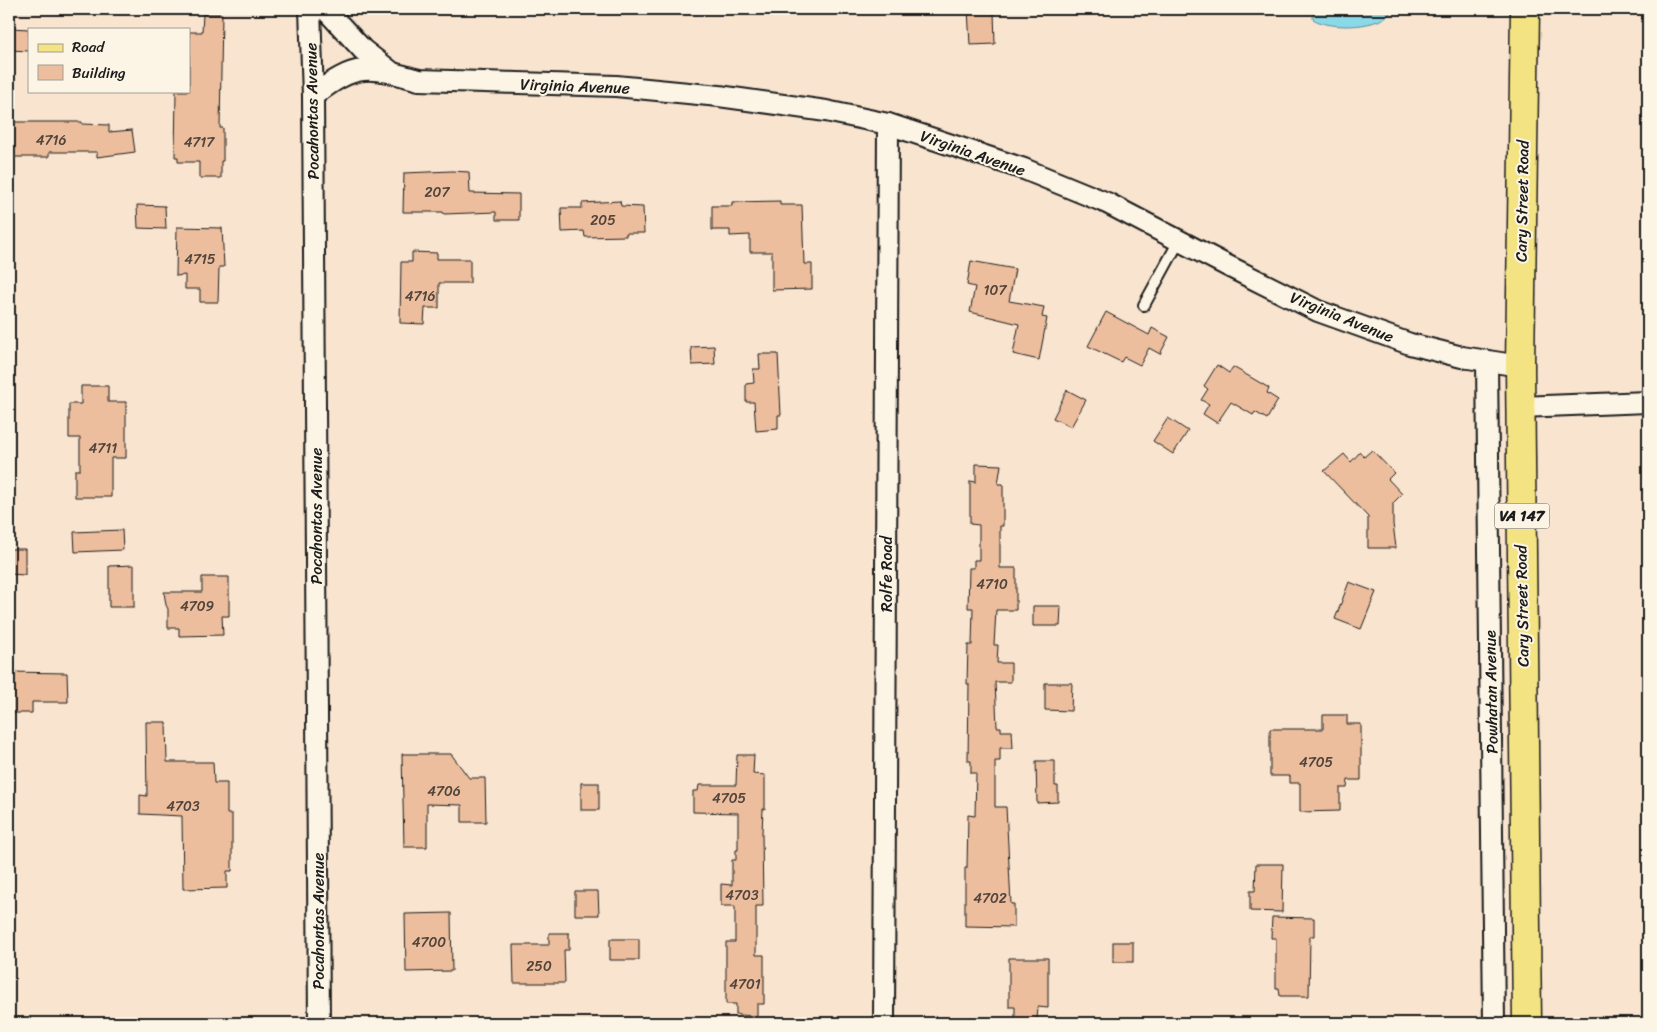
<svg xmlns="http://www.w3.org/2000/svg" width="1657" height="1032" viewBox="0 0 1657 1032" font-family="Sriracha,sans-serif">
  <rect width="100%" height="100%" fill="#f8e4cf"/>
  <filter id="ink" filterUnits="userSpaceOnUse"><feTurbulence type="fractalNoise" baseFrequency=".02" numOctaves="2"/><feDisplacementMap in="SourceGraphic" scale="10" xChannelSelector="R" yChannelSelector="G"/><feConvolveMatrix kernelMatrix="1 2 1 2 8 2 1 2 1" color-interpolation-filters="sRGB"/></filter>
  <g filter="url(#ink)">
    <path fill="#8ad9e8" stroke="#5e8d96" d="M 1313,9 L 1393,9 C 1384,29 1329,30 1313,19 Z"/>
    <g fill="#edbe9d" stroke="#1c1c1c">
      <polygon points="968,9 992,9 992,12 994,12 995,44 970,45"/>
      <polygon points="203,14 222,14 220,128 223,128 223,161 221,161 221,178 199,178 199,162 178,162 178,157 175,157 176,91 189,91 189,32 202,32"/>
      <polygon points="9,28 29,29 29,51 9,50"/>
      <polygon points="9,122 82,122 82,124 109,125 109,132 132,130 135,152 97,157 97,152 49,152 49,157 9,157"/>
      <polygon points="452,171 469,172 470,193 519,194 519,220 496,220 496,212 444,214 443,212 403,212 404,173"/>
      <polygon points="620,201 621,206 643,207 644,233 626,233 626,236 585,237 584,231 562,232 561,208 582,208 582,203"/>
      <polygon points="780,201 780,205 802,205 804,264 812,264 812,289 772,290 772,252 750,252 750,235 730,236 730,230 712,230 712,206 732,206 732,202"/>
      <polygon points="137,205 165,206 166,229 138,228"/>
      <polygon points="177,227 222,228 224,267 219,267 218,302 200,302 200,289 185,289 185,275 176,276"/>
      <polygon points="412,252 437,253 437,259 470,259 470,283 439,283 439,308 425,308 424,324 400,323 401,262 412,262"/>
      <polygon points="971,261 1015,269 1009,301 1044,307 1042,317 1047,318 1039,360 1013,354 1019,324 970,312 975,287 967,285"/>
      <polygon points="1106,312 1149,335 1152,328 1169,337 1160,354 1149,348 1140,365 1124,357 1121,362 1088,346"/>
      <polygon points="714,346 715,364 692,365 691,347"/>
      <polygon points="759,354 778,354 781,415 778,415 778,429 756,431 754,402 746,402 746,384 754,383 753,369 760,369"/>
      <polygon points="1217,365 1229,373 1233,367 1269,388 1267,393 1278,400 1267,419 1255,412 1253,415 1231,402 1217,423 1203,414 1209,404 1201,400 1208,389 1204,386"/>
      <polygon points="81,386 108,386 108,402 126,402 126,458 111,458 111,497 75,497 75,470 80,470 80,438 69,438 69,404 81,404"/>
      <polygon points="1067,390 1086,400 1071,427 1053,418"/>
      <polygon points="1168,418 1188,431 1173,454 1153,441"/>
      <polygon points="1372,450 1394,473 1388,479 1402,494 1393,503 1393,524 1396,548 1368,548 1368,517 1324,471 1344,454 1351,462 1360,452 1364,457"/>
      <polygon points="976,464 1001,465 998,484 1003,484 1003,526 1000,526 1000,568 1016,568 1016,610 996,610 994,645 998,645 997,663 1011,663 1011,682 995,682 997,727 1001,727 1001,731 1012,731 1013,748 1000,748 1000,761 995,761 995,807 1006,807 1011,904 1014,904 1014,927 965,926 965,868 967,868 968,815 975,816 976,773 971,773 971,761 968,761 969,684 967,684 968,645 972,645 973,608 968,608 969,568 974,568 974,560 979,560 979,525 970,524 970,481 976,482"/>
      <polygon points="122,530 123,550 75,552 74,532"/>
      <polygon points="9,549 25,549 25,575 9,574"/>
      <polygon points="134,565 134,607 109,607 109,566"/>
      <polygon points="202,577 229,577 229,616 222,616 223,635 179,636 179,628 168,628 168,609 166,605 164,592 202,592"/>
      <polygon points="1349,582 1376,592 1361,629 1335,619"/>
      <polygon points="1033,606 1061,606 1060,626 1033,626"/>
      <polygon points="9,672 67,673 68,702 32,702 32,713 9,713"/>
      <polygon points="1045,683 1072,683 1071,711 1045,710"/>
      <polygon points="1323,715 1347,715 1347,724 1361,724 1361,780 1348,780 1347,788 1340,788 1340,811 1300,812 1300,783 1290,783 1290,776 1270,776 1270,729 1323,729"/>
      <polygon points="146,722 166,722 167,762 213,762 214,783 227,783 227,814 232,814 232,871 227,871 227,888 183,889 182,816 140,814 140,795 147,796"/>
      <polygon points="402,754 451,754 469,778 485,778 486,822 462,822 462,805 427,804 427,847 404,847"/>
      <polygon points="737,755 754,755 753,774 765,775 765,809 763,809 762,833 763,906 756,906 756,955 764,955 764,1004 757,1004 757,1016 738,1015 738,1014 736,1014 736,1004 726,1004 726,942 735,942 735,906 721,906 721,884 732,885 732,860 736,860 736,850 738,850 738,813 693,812 693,791 698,791 699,785 736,785"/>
      <polygon points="1036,761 1055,761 1055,786 1058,786 1058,802 1037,803"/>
      <rect x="581" y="783" width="18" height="27"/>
      <polygon points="1256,864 1283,864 1282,912 1250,911 1250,891 1255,891"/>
      <polygon points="575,891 598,891 599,915 575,915"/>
      <polygon points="451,913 452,971 406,972 405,914"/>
      <polygon points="1272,917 1314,918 1314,936 1310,936 1309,996 1280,996 1279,988 1276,988 1276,938 1271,938"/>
      <polygon points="549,933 569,933 569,950 564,950 565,983 514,983 513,945 549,945"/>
      <rect x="610" y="939" width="29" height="21"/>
      <rect x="1113" y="942" width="20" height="20"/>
      <polygon points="1009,958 1048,958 1048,1008 1038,1007 1037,1020 1015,1019 1015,1007 1009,1007"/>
    </g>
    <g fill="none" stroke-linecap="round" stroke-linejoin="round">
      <g stroke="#1c1c1c" stroke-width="14">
        <polyline id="service" points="1144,305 1179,241"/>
      </g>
      <g stroke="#1c1c1c" stroke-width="24">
        <g id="minor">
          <polyline points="310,9 313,96 319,1023"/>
          <polyline points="325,9 363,50 390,71"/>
          <path d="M 313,96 C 356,62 369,66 419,80 L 616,86 L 719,96 L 826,111 L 888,124 L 1024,169 L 1107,203 L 1226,265 L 1318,311 L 1410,344 L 1462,357 L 1520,366"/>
          <polyline points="1487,361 1494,1023"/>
          <polyline points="1520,407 1648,402"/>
          <polyline points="884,1023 888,124"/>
        </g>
      </g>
      <g stroke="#1c1c1c" stroke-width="31">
        <polyline id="primary" points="1525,9 1520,366 1527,1023"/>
      </g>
      <use href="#service" stroke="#fcf5e5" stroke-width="10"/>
      <use href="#minor" stroke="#fcf5e5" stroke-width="20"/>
      <use href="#primary" stroke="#f4e382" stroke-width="28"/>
    </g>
  </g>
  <g text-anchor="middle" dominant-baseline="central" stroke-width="4" stroke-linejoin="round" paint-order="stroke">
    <g font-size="14" fill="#50443c">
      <text x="51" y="140">4716</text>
      <text x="199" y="142">4717</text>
      <text x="437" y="192">207</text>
      <text x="603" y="220">205</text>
      <text x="200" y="259">4715</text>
      <text x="995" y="290">107</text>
      <text x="420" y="296">4716</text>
      <text x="103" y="448">4711</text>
      <text x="992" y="584">4710</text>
      <text x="197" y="606">4709</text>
      <text x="1316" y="762">4705</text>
      <text x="444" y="791">4706</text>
      <text x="729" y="798">4705</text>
      <text x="183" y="806">4703</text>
      <text x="742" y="895">4703</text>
      <text x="990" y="898">4702</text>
      <text x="429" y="942">4700</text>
      <text x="539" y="966">250</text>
      <text x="745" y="984">4701</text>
    </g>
    <rect fill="#fcf5e5" stroke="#5f5d58" stroke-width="1" x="1494.5" y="503.5" width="55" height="25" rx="4"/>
    <g font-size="15" font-weight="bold" fill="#1c1c1c">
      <text x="1522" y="516">VA 147</text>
    </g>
    <g font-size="16" fill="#1c1c1c" stroke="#fcf5e5">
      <text transform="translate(575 86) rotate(2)">Virginia Avenue</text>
      <text transform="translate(312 111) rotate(-91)">Pocahontas Avenue</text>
      <text transform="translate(973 153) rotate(19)">Virginia Avenue</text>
      <text transform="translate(1522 201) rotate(-89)">Cary Street Road</text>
      <text transform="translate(1342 317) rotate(22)">Virginia Avenue</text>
      <text transform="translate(316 516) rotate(-90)">Pocahontas Avenue</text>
      <text transform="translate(886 574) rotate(-90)">Rolfe Road</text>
      <text transform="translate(1522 606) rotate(-91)">Cary Street Road</text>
      <text transform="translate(1491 692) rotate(-91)">Powhatan Avenue</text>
      <text transform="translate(318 921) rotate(-90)">Pocahontas Avenue</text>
    </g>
  </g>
  <rect width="1657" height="1032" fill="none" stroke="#fcf5e5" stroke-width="30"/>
  <rect x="15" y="15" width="1627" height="1002" fill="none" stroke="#1c1c1c" stroke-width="2" filter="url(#ink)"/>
  <rect x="28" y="28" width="162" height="65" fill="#fcf5e5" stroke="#a29e95"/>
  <rect x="38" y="44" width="25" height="8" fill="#f4e382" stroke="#a29e95"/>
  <text x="72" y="52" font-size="15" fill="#1c1c1c">Road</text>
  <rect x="38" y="65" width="25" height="15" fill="#edbe9d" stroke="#a29e95"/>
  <text x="72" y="78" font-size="15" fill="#1c1c1c">Building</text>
</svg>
